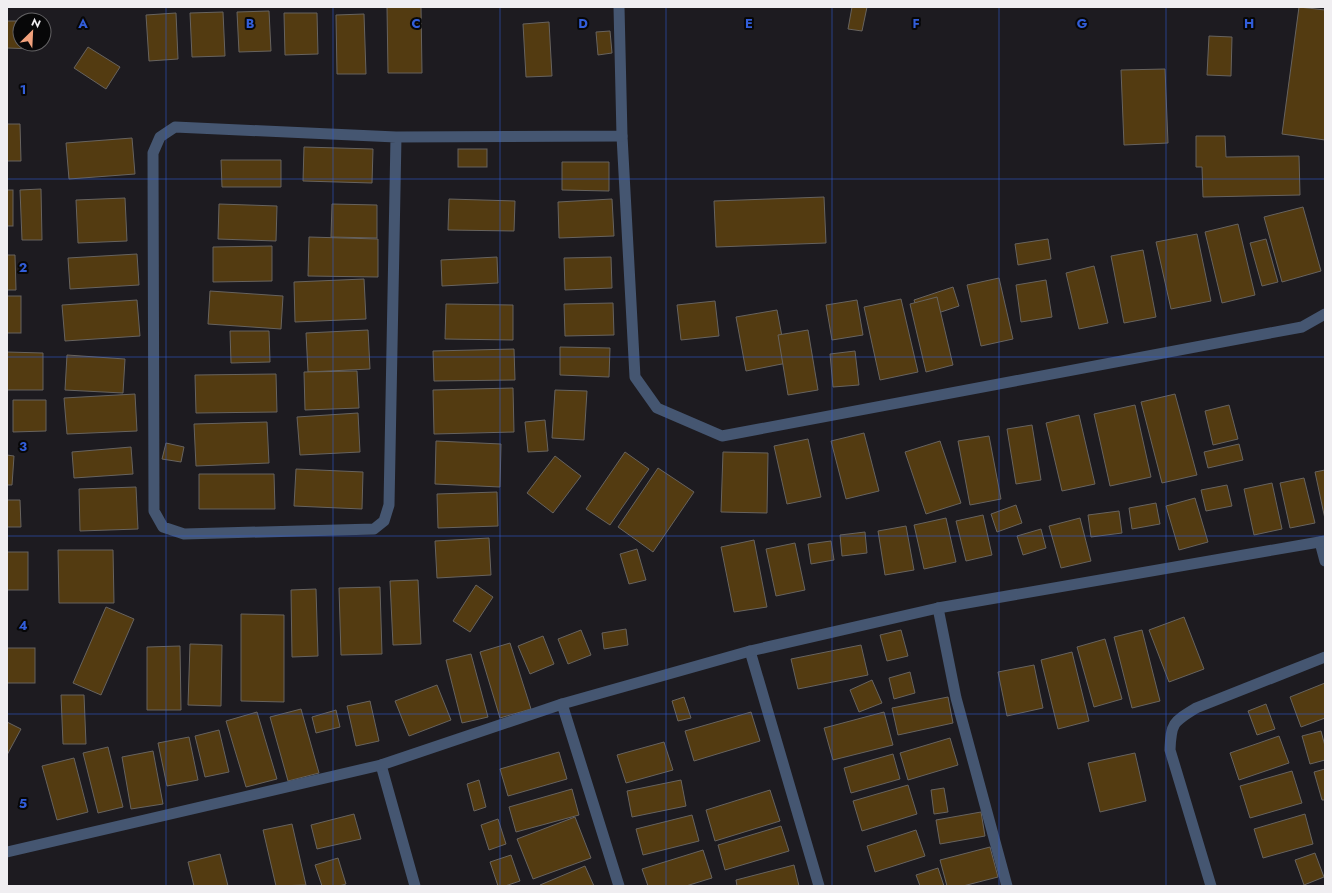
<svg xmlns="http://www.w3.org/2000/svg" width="1332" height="893" viewBox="0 0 1332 893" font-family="Jost,sans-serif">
  <rect width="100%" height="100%" fill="#1d1b20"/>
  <g fill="#533b11" stroke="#67635f">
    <polygon points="387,7 421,7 422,73 388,73"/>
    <polygon points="852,7 867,7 862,31 848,29"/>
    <polygon points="1299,7 1325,10 1325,140 1282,134"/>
    <polygon points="269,11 271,51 239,52 237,12"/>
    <polygon points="223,12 225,56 192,57 190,13"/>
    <polygon points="176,13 178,59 149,61 146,15"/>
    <polygon points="284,13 317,13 318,54 285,55"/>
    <polygon points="364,14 366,74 337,74 336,15"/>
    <polygon points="7,21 20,21 20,44 36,44 35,49 7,48"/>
    <polygon points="549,22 552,76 526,77 523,24"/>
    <polygon points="610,31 612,53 598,55 596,32"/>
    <polygon points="1209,36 1232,37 1231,76 1207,75"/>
    <polygon points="88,47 120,67 106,89 74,68"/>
    <polygon points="1165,69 1168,143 1124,145 1121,70"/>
    <polygon points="7,124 20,124 21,161 7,161"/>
    <polygon points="1196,136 1225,136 1226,157 1299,156 1300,195 1203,197 1202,167 1196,167"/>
    <polygon points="132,138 135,174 69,179 66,143"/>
    <polygon points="304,147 373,149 372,183 303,181"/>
    <rect x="458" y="149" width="29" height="18"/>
    <polygon points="221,160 281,160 281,187 222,187"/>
    <polygon points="562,162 609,162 609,191 562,190"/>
    <polygon points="41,189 42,240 22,240 20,190"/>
    <rect x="7" y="190" width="6" height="36"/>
    <polygon points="824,197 826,243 716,247 714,201"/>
    <polygon points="125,198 127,241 78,243 76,200"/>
    <polygon points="449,199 515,201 514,231 448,230"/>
    <polygon points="612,199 614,236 559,238 558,202"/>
    <polygon points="219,204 277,206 276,241 218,239"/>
    <polygon points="332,204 377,205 377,238 331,237"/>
    <polygon points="1303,207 1321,271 1282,282 1264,217"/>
    <polygon points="1238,224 1255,295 1222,303 1205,232"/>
    <polygon points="1197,234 1211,301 1171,309 1156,242"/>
    <polygon points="309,237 378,239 378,277 308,276"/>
    <polygon points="1048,239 1051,259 1018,265 1015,244"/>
    <polygon points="1266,239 1278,282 1262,286 1250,243"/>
    <polygon points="272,246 272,281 213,282 213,247"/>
    <polygon points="1143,250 1156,317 1124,323 1111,256"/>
    <polygon points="137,254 139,285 70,289 68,258"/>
    <polygon points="7,255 15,255 16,290 7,290"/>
    <polygon points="497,257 498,283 442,286 441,260"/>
    <polygon points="611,257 612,288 565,290 564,258"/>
    <polygon points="1094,266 1108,323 1079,329 1066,273"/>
    <polygon points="999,278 1013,339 981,346 967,285"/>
    <polygon points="364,279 366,319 295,322 294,282"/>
    <polygon points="1046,280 1052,317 1021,322 1016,285"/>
    <polygon points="953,287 959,306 920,319 914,300"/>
    <polygon points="210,291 283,296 281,329 208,324"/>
    <rect x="7" y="296" width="14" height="37"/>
    <polygon points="937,297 953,365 926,372 910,304"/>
    <polygon points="901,299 918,372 880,380 864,307"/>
    <polygon points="137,300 140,336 65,341 62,305"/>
    <polygon points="857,300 863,335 832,340 826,305"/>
    <polygon points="715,301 719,336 681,340 677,305"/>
    <polygon points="613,303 614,335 565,336 564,304"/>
    <polygon points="446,304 513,305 513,340 445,339"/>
    <polygon points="777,310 787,363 746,371 736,317"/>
    <polygon points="368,330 370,369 308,372 306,333"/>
    <polygon points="808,330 818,390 788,395 778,335"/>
    <polygon points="230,331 269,331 270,362 231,363"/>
    <polygon points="560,347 610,348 609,377 560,375"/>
    <polygon points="514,349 515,380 434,381 433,351"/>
    <polygon points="855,351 859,385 833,387 830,354"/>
    <polygon points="7,352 43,353 43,390 7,390"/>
    <polygon points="67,355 125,359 123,393 65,390"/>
    <polygon points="357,371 359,408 305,410 304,372"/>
    <polygon points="276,374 277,412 196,413 195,375"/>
    <polygon points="513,388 514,432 434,434 433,390"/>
    <polygon points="555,390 587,391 584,440 552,438"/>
    <polygon points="135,394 137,431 67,434 64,398"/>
    <polygon points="1175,394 1197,475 1162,483 1141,402"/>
    <polygon points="13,400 46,400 46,431 13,432"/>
    <polygon points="1135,405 1151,477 1110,486 1094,414"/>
    <polygon points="1229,405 1238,439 1213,445 1205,411"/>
    <polygon points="358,413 360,452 300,455 297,417"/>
    <polygon points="1079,415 1095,484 1062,491 1046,423"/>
    <polygon points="545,420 548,451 528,452 525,422"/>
    <polygon points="267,422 269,463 196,466 194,424"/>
    <polygon points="1032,425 1041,480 1016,484 1007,429"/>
    <polygon points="864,433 879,491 846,499 831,441"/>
    <polygon points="989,436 1001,499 970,505 958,441"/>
    <polygon points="808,439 821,497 787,504 774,446"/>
    <polygon points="436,441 501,444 500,487 435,484"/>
    <polygon points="940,441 961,503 926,514 905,452"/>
    <polygon points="166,443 184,447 181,462 162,459"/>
    <polygon points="1239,444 1243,460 1208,468 1204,452"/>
    <polygon points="131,447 133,474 74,478 72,452"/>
    <polygon points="625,452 649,469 610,525 586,509"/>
    <polygon points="723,452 768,453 767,513 721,512"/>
    <polygon points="7,455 14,456 12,485 7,485"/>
    <polygon points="555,456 581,476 553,513 527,493"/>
    <polygon points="658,468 694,492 653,552 618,527"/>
    <polygon points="296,469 363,472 362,509 294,506"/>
    <polygon points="1325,470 1325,519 1315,472"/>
    <polygon points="199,474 274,474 275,509 199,509"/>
    <polygon points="1304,478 1315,523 1290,528 1280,483"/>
    <polygon points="1272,483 1282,529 1254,535 1244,489"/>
    <polygon points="1227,485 1232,506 1206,511 1201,490"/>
    <polygon points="136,487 138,529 80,531 79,489"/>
    <polygon points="497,492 498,526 438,528 437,494"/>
    <polygon points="1195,498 1208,542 1179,550 1166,506"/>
    <polygon points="7,500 20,500 21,527 7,527"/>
    <polygon points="1156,503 1160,524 1132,529 1129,508"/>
    <polygon points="1016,505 1022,523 997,532 991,514"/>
    <polygon points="1119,511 1122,533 1091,537 1088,515"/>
    <polygon points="983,515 992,555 966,561 956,521"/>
    <polygon points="946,518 956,562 924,569 914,525"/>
    <polygon points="1080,518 1091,561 1061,568 1049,526"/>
    <polygon points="906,526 914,570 885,575 878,531"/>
    <polygon points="1041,529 1046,548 1023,555 1017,536"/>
    <polygon points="865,532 867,553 842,556 840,535"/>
    <polygon points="489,538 491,575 437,578 435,541"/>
    <polygon points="754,540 767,607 734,612 721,547"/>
    <polygon points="831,541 834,560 811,564 808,544"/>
    <polygon points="795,543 805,590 776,596 766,549"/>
    <polygon points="637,549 646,580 629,584 620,554"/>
    <polygon points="58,550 113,550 114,603 59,603"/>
    <rect x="7" y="552" width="21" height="38"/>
    <polygon points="418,580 421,644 393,645 390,581"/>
    <polygon points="476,585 493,597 470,632 453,621"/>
    <polygon points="380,587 382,654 341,655 339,588"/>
    <polygon points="316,589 318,656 292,657 291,590"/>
    <polygon points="106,607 134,619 101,695 73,683"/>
    <polygon points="241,614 284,615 284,702 241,701"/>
    <polygon points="1184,617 1204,669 1169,682 1149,630"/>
    <polygon points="626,629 628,645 604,649 602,633"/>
    <polygon points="581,630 591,655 568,664 558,639"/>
    <polygon points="901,630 908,656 887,661 880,635"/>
    <polygon points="1142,630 1160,701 1132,708 1114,637"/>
    <polygon points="543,636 554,664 530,674 518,646"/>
    <polygon points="1105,639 1122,699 1094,707 1077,647"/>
    <polygon points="510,643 531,709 500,718 480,652"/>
    <polygon points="190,644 222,645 221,706 188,705"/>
    <polygon points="861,645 868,675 798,689 791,659"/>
    <polygon points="180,646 181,710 147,710 147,647"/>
    <rect x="7" y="648" width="28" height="35"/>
    <polygon points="1072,652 1089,721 1058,729 1041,660"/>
    <polygon points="471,654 488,717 462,723 446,660"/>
    <polygon points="1034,665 1043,708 1007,716 998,672"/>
    <polygon points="910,672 915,693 894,699 889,678"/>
    <polygon points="872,680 882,703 859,712 850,690"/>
    <polygon points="1325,683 1325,718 1301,727 1290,697"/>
    <polygon points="437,685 451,720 409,736 395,701"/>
    <polygon points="61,695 84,695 86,744 63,744"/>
    <polygon points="684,697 691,718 678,721 672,701"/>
    <polygon points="948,697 953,723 898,735 892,708"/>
    <polygon points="370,701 379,741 356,746 347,706"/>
    <polygon points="1266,704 1275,729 1257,735 1248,711"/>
    <polygon points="301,709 319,773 288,781 270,717"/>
    <polygon points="336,710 340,727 316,733 312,717"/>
    <polygon points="257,712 277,779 246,787 226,721"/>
    <polygon points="751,712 760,741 694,761 685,731"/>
    <polygon points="884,712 893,745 833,760 824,728"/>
    <polygon points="7,722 21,729 7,755"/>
    <polygon points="219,730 229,772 205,777 195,736"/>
    <polygon points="1321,731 1325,746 1325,760 1310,764 1302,736"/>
    <polygon points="1279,736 1289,763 1239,780 1230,753"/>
    <polygon points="189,737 198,780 167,786 158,743"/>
    <polygon points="950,738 958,765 908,780 900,753"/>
    <polygon points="664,742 673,770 626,783 617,755"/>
    <polygon points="108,747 123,807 98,813 83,753"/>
    <polygon points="153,751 163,804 131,809 122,757"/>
    <polygon points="559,752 567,779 508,796 500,769"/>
    <polygon points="1135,753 1146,801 1100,812 1088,763"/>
    <polygon points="893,754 900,779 851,793 844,768"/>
    <polygon points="74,758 88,812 57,820 42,766"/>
    <polygon points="1325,769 1325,800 1322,800 1314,772"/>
    <polygon points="1292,771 1302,803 1250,818 1240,786"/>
    <polygon points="479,780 486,807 474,811 467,784"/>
    <polygon points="681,780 686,806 632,817 627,791"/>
    <polygon points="908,785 917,814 862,831 853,801"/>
    <polygon points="944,788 948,812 934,814 931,790"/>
    <polygon points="572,789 579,815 516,832 509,807"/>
    <polygon points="770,790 780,821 715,841 706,810"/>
    <polygon points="981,812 985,836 940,844 936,820"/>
    <polygon points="354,814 361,839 317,849 311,825"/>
    <polygon points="1305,814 1313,844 1263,858 1254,829"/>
    <polygon points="692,815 699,841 643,855 636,829"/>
    <polygon points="575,817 591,858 533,879 517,839"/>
    <polygon points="498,819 506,844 489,850 481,825"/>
    <polygon points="292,824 306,885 276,886 263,830"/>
    <polygon points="781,826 789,851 725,870 718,845"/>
    <polygon points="916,830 925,856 875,872 867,846"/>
    <polygon points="990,847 998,877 963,886 947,886 940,860"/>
    <polygon points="703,850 712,878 686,886 648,886 642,869"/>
    <polygon points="1315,853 1324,877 1304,885 1295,860"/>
    <polygon points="220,854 228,886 194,886 188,862"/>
    <polygon points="511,855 520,881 505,886 498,886 490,862"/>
    <polygon points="338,858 346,884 339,886 322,886 315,865"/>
    <polygon points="794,865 799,886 737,886 736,880"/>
    <polygon points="585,866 594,886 540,886 540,885"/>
    <polygon points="938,868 944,886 920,886 916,875"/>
  </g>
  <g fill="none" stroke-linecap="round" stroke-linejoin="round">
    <g stroke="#455671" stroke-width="11">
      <polyline points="622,136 635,377 657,408 722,436 1302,327 1325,314"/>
      <polyline points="396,137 389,505 384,521 374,529 184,534 163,527 154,511 153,153 160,137 175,127 396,137 622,136 619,7"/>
      <polyline points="1320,542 1325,561"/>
      <polyline points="938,608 956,698 1007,886"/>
      <polyline points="750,651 819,886"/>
      <polyline points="562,704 619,886"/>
      <polyline points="381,765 415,886"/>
      <polyline points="7,852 381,765 562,704 750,651 938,608 1325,541"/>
      <path d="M 1211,886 L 1170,750 C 1171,723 1173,722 1196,708 L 1325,657"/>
    </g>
  </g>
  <path fill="none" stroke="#325eda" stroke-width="1" stroke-opacity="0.55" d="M 166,7 L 166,886M 333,7 L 333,886M 500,7 L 500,886M 666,7 L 666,886M 832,7 L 832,886M 999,7 L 999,886M 1166,7 L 1166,886M 7,179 L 1325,179M 7,357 L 1325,357M 7,536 L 1325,536M 7,714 L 1325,714"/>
  <g font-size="13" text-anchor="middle" font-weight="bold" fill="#325eda" stroke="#070708" stroke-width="4" stroke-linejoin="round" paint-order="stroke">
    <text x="83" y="28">A</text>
    <text x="250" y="28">B</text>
    <text x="416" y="28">C</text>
    <text x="583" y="28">D</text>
    <text x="749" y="28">E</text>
    <text x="916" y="28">F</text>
    <text x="1082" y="28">G</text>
    <text x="1249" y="28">H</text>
    <text x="23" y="94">1</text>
    <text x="23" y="272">2</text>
    <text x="23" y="451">3</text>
    <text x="23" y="630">4</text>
    <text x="23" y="808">5</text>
  </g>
  <rect width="1332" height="893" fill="none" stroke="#f0eef1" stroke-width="16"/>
  <g transform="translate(32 32) rotate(24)"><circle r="19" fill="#070708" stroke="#646365"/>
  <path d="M0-3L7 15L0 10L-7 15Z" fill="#f1a17c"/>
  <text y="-6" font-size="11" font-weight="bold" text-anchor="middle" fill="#f0eef1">N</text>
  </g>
</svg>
